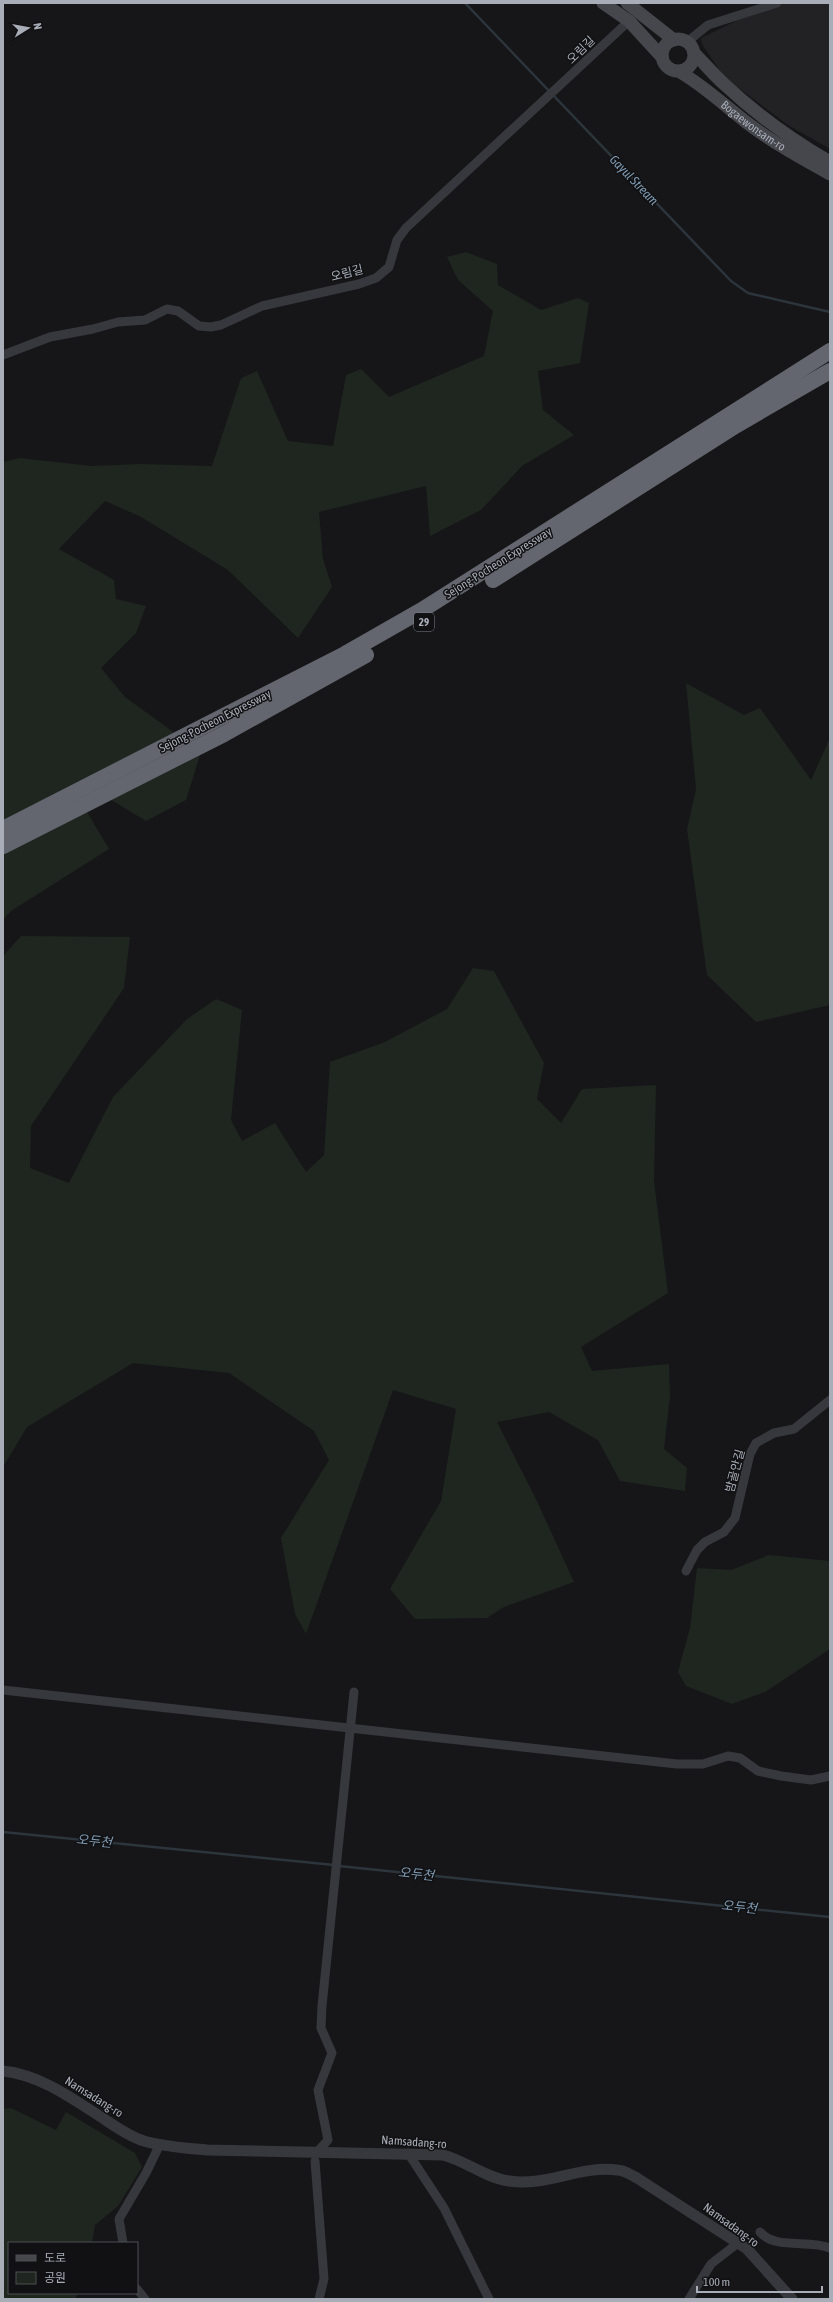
<svg xmlns="http://www.w3.org/2000/svg" width="833" height="2302" viewBox="0 0 833 2302" font-family="'Asap Condensed','Noto Sans KR',sans-serif">
  <rect width="100%" height="100%" fill="#161618"/>
  <polygon fill="#222225" points="785,3 830,3 830,149 788,125 724,77 702,44 701,38 738,20"/>
  <g fill="#1e261f">
    <polygon points="466,252 497,264 498,285 541,310 578,298 589,303 580,363 538,371 543,410 574,435 522,466 481,510 430,536 426,486 319,512 323,559 332,587 298,638 228,570 141,517 105,501 59,549 114,580 116,599 146,606 136,633 101,668 125,697 201,752 186,800 146,821 105,796 74,790 109,849 11,911 3,920 3,462 20,458 91,466 141,464 212,466 241,378 257,371 288,441 333,446 346,375 361,369 389,397 484,356 493,311 458,280 447,257"/>
    <polygon points="686,683 744,715 760,708 811,780 830,738 830,1005 756,1022 707,975 687,829 696,789"/>
    <polygon points="21,936 130,937 124,988 31,1126 30,1168 69,1183 113,1097 187,1019 216,999 242,1010 231,1120 242,1141 275,1123 306,1172 324,1155 330,1062 385,1042 447,1009 473,968 494,971 544,1063 537,1099 561,1123 582,1089 656,1085 654,1181 668,1293 581,1347 592,1371 669,1364 670,1396 664,1449 687,1468 685,1491 620,1481 598,1440 549,1412 497,1422 536,1499 574,1582 504,1607 487,1618 415,1619 390,1589 441,1501 456,1409 393,1390 306,1634 295,1614 281,1538 329,1460 314,1431 229,1373 133,1363 27,1427 3,1467 3,956"/>
    <polygon points="769,1555 830,1561 830,1649 765,1692 732,1704 686,1686 678,1672 690,1628 697,1568 731,1570"/>
    <polygon points="11,2108 56,2130 66,2112 135,2153 142,2167 118,2206 95,2225 92,2243 9,2243 9,2293 78,2293 75,2299 3,2299 3,2109"/>
  </g>
  <g fill="none" stroke-linecap="round" stroke-linejoin="round">
    <g stroke="#2c353c" stroke-width="2.5">
      <polyline points="465,3 731,281 748,293 830,312"/>
      <polyline points="3,1832 334,1865"/>
      <polyline points="339,1866 830,1917"/>
    </g>
    <g stroke="#37383d" stroke-width="9">
      <polyline points="687,42 708,25 777,3"/>
      <polyline points="3,355 50,337 93,329 118,322 145,320 167,309 178,311 199,326 211,327 221,325 262,306 359,284 376,278 389,267 397,240 406,228 629,21"/>
      <polyline points="686,1571 697,1550 705,1542 724,1532 735,1518 750,1454 756,1443 774,1433 794,1429 830,1400"/>
      <polyline points="3,1690 677,1764 703,1764 728,1756 740,1758 758,1771 781,1776 811,1780 830,1776"/>
      <polyline points="317,2152 328,2140 318,2090 332,2053 321,2028 322,2006 354,1692"/>
      <polyline points="408,2153 444,2208 489,2299"/>
      <polyline points="315,2161 324,2279 319,2299"/>
      <path d="M 760,2232 C 775,2250 809,2239 830,2248"/>
      <polyline points="123,2243 119,2219 146,2173 160,2144"/>
      <polyline points="137,2289 145,2299"/>
      <polyline points="689,2299 711,2264 738,2243"/>
    </g>
    <path stroke="#37383d" stroke-width="11" d="M 3,2071 C 41,2075 73,2099 104,2119 C 116,2127 130,2137 144,2141 C 164,2147 186,2148 207,2150 L 443,2155 C 466,2161 486,2178 509,2181 C 546,2187 581,2165 617,2170 C 624,2170 631,2175 637,2178 L 747,2249 L 792,2299"/>
    <g stroke="#45474d" stroke-width="13">
      <polyline points="603,3 629,21 662,57"/>
      <polyline points="627,3 674,40"/>
      <circle cx="678" cy="55" r="16"/>
      <path d="M 694,53 C 704,63 713,74 724,84 C 756,114 792,140 830,162"/>
      <path id="s1" d="M 680,72 C 704,86 724,105 746,122 C 772,142 801,158 830,174"/>
    </g>
    <g stroke="#63666e" stroke-width="16">
      <polyline points="493,580 735,426 830,371"/>
      <polyline points="3,829 345,654 422,610 830,351"/>
      <polyline points="3,846 224,734 366,655"/>
    </g>
  </g>
  <g text-anchor="middle" dominant-baseline="central" stroke-width="3" stroke-linejoin="round" paint-order="stroke">
    <rect fill="#111113" stroke="#7b7e86" stroke-width="1" x="414" y="613" width="20" height="18" rx="3"/>
    <g font-size="11" font-weight="bold" fill="#a8adb8">
      <text x="424" y="622">29</text>
    </g>
    <g font-size="12" fill="#a8adb8" stroke="#111113">
      <text transform="translate(581 50) rotate(-44)">오림길</text>
      <text stroke="none"><textPath href="#s1" startOffset="91">Bogaewonsam-ro</textPath></text>
      <text transform="translate(347 273) rotate(-14)">오림길</text>
      <text transform="translate(498 563) rotate(-32)">Sejong-Pocheon Expressway</text>
      <text transform="translate(215 721) rotate(-27)">Sejong-Pocheon Expressway</text>
      <text transform="translate(735 1471) rotate(-75)">밤골안길</text>
      <text transform="translate(94 2097) rotate(32)">Namsadang-ro</text>
      <text transform="translate(414 2142) rotate(4)">Namsadang-ro</text>
      <text transform="translate(731 2225) rotate(36)">Namsadang-ro</text>
    </g>
    <g font-size="13" font-style="italic" fill="#7f9bb3" stroke="#111113">
      <text transform="translate(634 180) rotate(46)">Gayul Stream</text>
      <text transform="translate(94 1841) rotate(6)">오두천</text>
      <text transform="translate(416 1874) rotate(6)">오두천</text>
      <text transform="translate(739 1907) rotate(6)">오두천</text>
    </g>
  </g>
  <rect width="833" height="2302" fill="none" stroke="#a8adb8" stroke-width="8"/>
  <rect x="8" y="2242" width="130" height="52" fill="#111113" stroke="#4d4f55"/>
  <rect x="16" y="2255" width="20" height="6" fill="#45474d" stroke="#4d4f55"/>
  <text x="44" y="2262" font-size="12" fill="#a8adb8">도로</text>
  <rect x="16" y="2272" width="20" height="12" fill="#1e261f" stroke="#4d4f55"/>
  <text x="44" y="2282" font-size="12" fill="#a8adb8">공원</text>
  <g transform="translate(28 28) rotate(79)" stroke="#111113" stroke-width="3" paint-order="stroke">
  <path d="M0-3L7 15L0 10L-7 15Z" fill="#a8adb8"/>
  <text y="-6" font-size="11" font-weight="bold" text-anchor="middle" fill="#a8adb8">N</text>
  </g>
  <path d="M697 2286v6h125v-6" fill="none" stroke="#a8adb8" stroke-width="2"/>
  <text x="703" y="2286" font-size="12" fill="#a8adb8" stroke="#111113" stroke-width="3" paint-order="stroke">100 m</text>
</svg>
